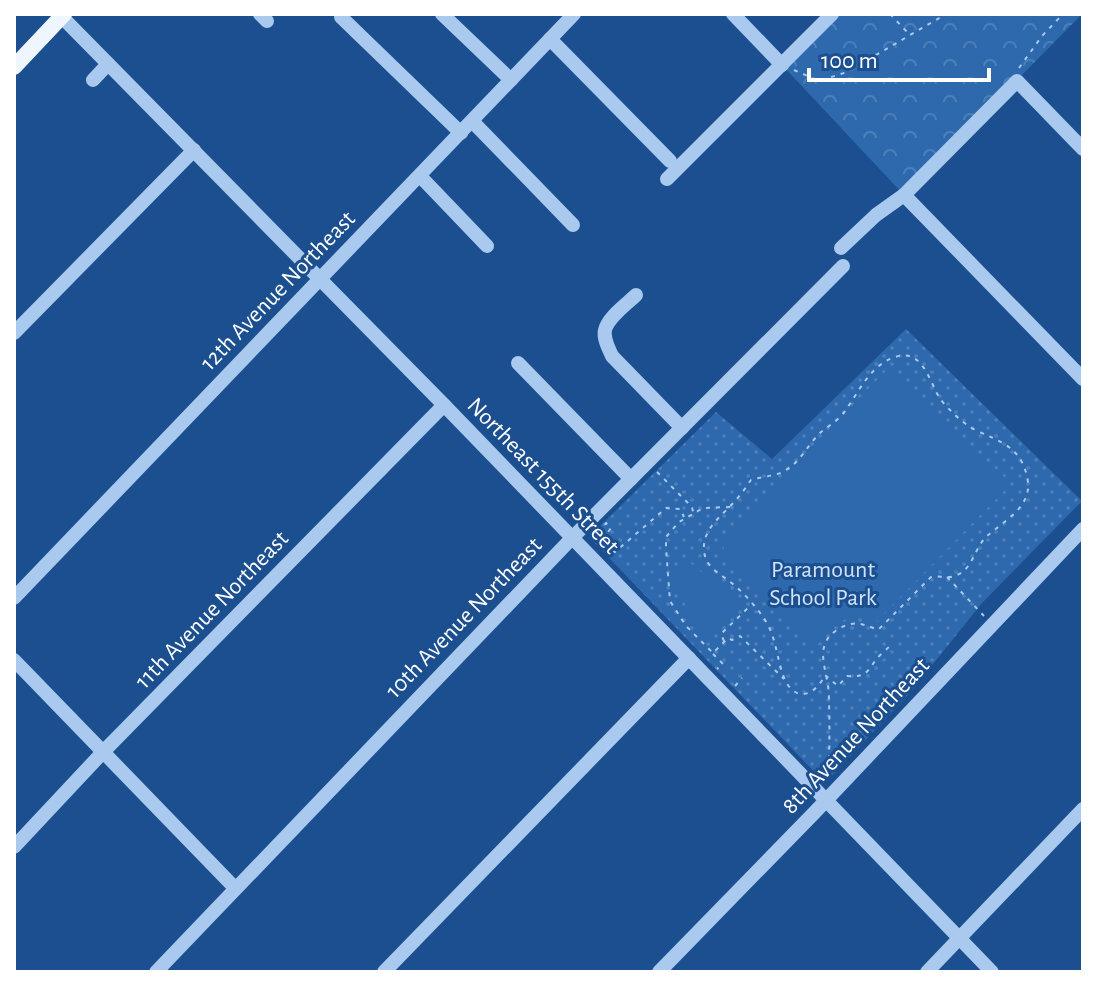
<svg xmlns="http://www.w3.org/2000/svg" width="1097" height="986" viewBox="0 0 1097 986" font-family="'Alegreya Sans',sans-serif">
  <defs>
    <pattern id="grass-dots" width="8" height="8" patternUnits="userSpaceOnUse" patternTransform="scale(2)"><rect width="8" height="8" fill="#2e69ad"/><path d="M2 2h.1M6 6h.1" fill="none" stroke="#4d80b9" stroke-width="1.8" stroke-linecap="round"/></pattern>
    <pattern id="forest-crowns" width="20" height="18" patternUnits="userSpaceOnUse" patternTransform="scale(2)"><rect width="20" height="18" fill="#2e69ad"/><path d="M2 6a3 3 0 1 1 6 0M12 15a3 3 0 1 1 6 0" fill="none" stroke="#4d80b9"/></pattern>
  </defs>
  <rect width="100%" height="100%" fill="#1b4f8f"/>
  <polygon fill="url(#grass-dots)" points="906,329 1082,501 982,603 908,695 825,783 589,537 716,412 772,459"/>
  <polygon fill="url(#forest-crowns)" points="832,14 1082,14 904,195 782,65"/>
  <g fill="#2e69ad">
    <path d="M 887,370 L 1005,478 L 1005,490 L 875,623 C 855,610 827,623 818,644 L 724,554 L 723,539 Z"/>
    <polygon points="688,561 738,602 720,624 702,641 697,639 681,592 675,586 671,587 669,574"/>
  </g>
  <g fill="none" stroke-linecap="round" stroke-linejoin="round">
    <g stroke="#a9c9ee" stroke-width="2" stroke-dasharray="4 6" stroke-linecap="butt">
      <polyline points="890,14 908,33"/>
      <polyline points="1019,68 1042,36 1063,14"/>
      <polyline points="794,70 819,81 847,72 946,14"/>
      <polyline points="657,472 692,507 693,512"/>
      <polyline points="730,507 703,508 679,522 666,537 666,548 670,601 686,626 713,653 728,638 732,640 740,636 784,679"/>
      <polyline points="605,525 606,523 611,528 602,540 610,551 615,552 666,508 680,509 684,517"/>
      <polyline points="947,577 984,616"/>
      <polyline points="724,641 721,634 751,605"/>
      <polyline points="713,654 723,664 717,669"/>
      <polyline points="735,686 742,678"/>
      <path d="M 825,778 L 829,773 C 829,750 830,727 829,704 C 829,698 829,692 828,686 C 825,665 815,644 837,630 C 852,620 862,623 878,630 L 931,577 C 937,576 944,577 950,577 C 972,574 973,551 985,538 C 1000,523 1031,509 1028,482 C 1023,448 1002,442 975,430 C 966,425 958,418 951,411 C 947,407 942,402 939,397 C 929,380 922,348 895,357 C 868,366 858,395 842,415 C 835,423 826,427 819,434 C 807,446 800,462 786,470 C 775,477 762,476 751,480 C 747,485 744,491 740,495 C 728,512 702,526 704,550 C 705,569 722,574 734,585 C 745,594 755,606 763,617 C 777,636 776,659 785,680 C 797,704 816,694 825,675 L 838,686 L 847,676 C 865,677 866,674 875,661 C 879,655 886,650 890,646"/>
    </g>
    <g stroke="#a9c9ee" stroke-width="14">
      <polyline points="59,14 444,405 992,972"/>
      <polyline points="260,14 267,21"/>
      <polyline points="442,14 511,80"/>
      <polyline points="733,14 782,65"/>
      <polyline points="341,17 461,133"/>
      <polyline points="550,39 670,161"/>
      <polyline points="93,80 108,64"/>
      <polyline points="472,121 573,225"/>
      <polyline points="420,176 487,246"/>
      <polyline points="667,179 832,14"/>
      <polyline points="904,195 1083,379"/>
      <polyline points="841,248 876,215 904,195 1017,81 1083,149"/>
      <path d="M 636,295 C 627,304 608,317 605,330 C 603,339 609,349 612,356 L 682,428"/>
      <polyline points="14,333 194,150"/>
      <polyline points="518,363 631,479"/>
      <polyline points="14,598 574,14"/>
      <polyline points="14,660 235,888"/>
      <polyline points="14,847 103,752 444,405"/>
      <polyline points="156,972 572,538 843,266"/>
      <polyline points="384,972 689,658"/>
      <polyline points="659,972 815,812 1083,529"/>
      <polyline points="927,972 1083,809"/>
    </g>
    <polyline stroke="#f0f6ff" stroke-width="16" points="14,67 64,14"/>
  </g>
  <g text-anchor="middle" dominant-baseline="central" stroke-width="6" stroke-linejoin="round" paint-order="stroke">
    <g font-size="24" fill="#fff" stroke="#1b4f8f">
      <text transform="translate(278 291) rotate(-46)">12th Avenue Northeast</text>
      <text transform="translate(543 476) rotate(46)">Northeast 155th Street</text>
      <text transform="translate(212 610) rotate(-46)">11th Avenue Northeast</text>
      <text transform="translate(464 618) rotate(-46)">10th Avenue Northeast</text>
      <text transform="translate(856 736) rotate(-47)">8th Avenue Northeast</text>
    </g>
    <g font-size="24" fill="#cfe3fa" stroke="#1b4f8f">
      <text x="823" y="570">Paramount<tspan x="823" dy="28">School Park</tspan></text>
    </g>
  </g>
  <rect width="1097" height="986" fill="none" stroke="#ffffff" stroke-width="32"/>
  <path d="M809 68v12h180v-12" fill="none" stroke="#ffffff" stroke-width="4"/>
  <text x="821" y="68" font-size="24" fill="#ffffff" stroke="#1b4f8f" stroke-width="6" paint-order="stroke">100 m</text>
</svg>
